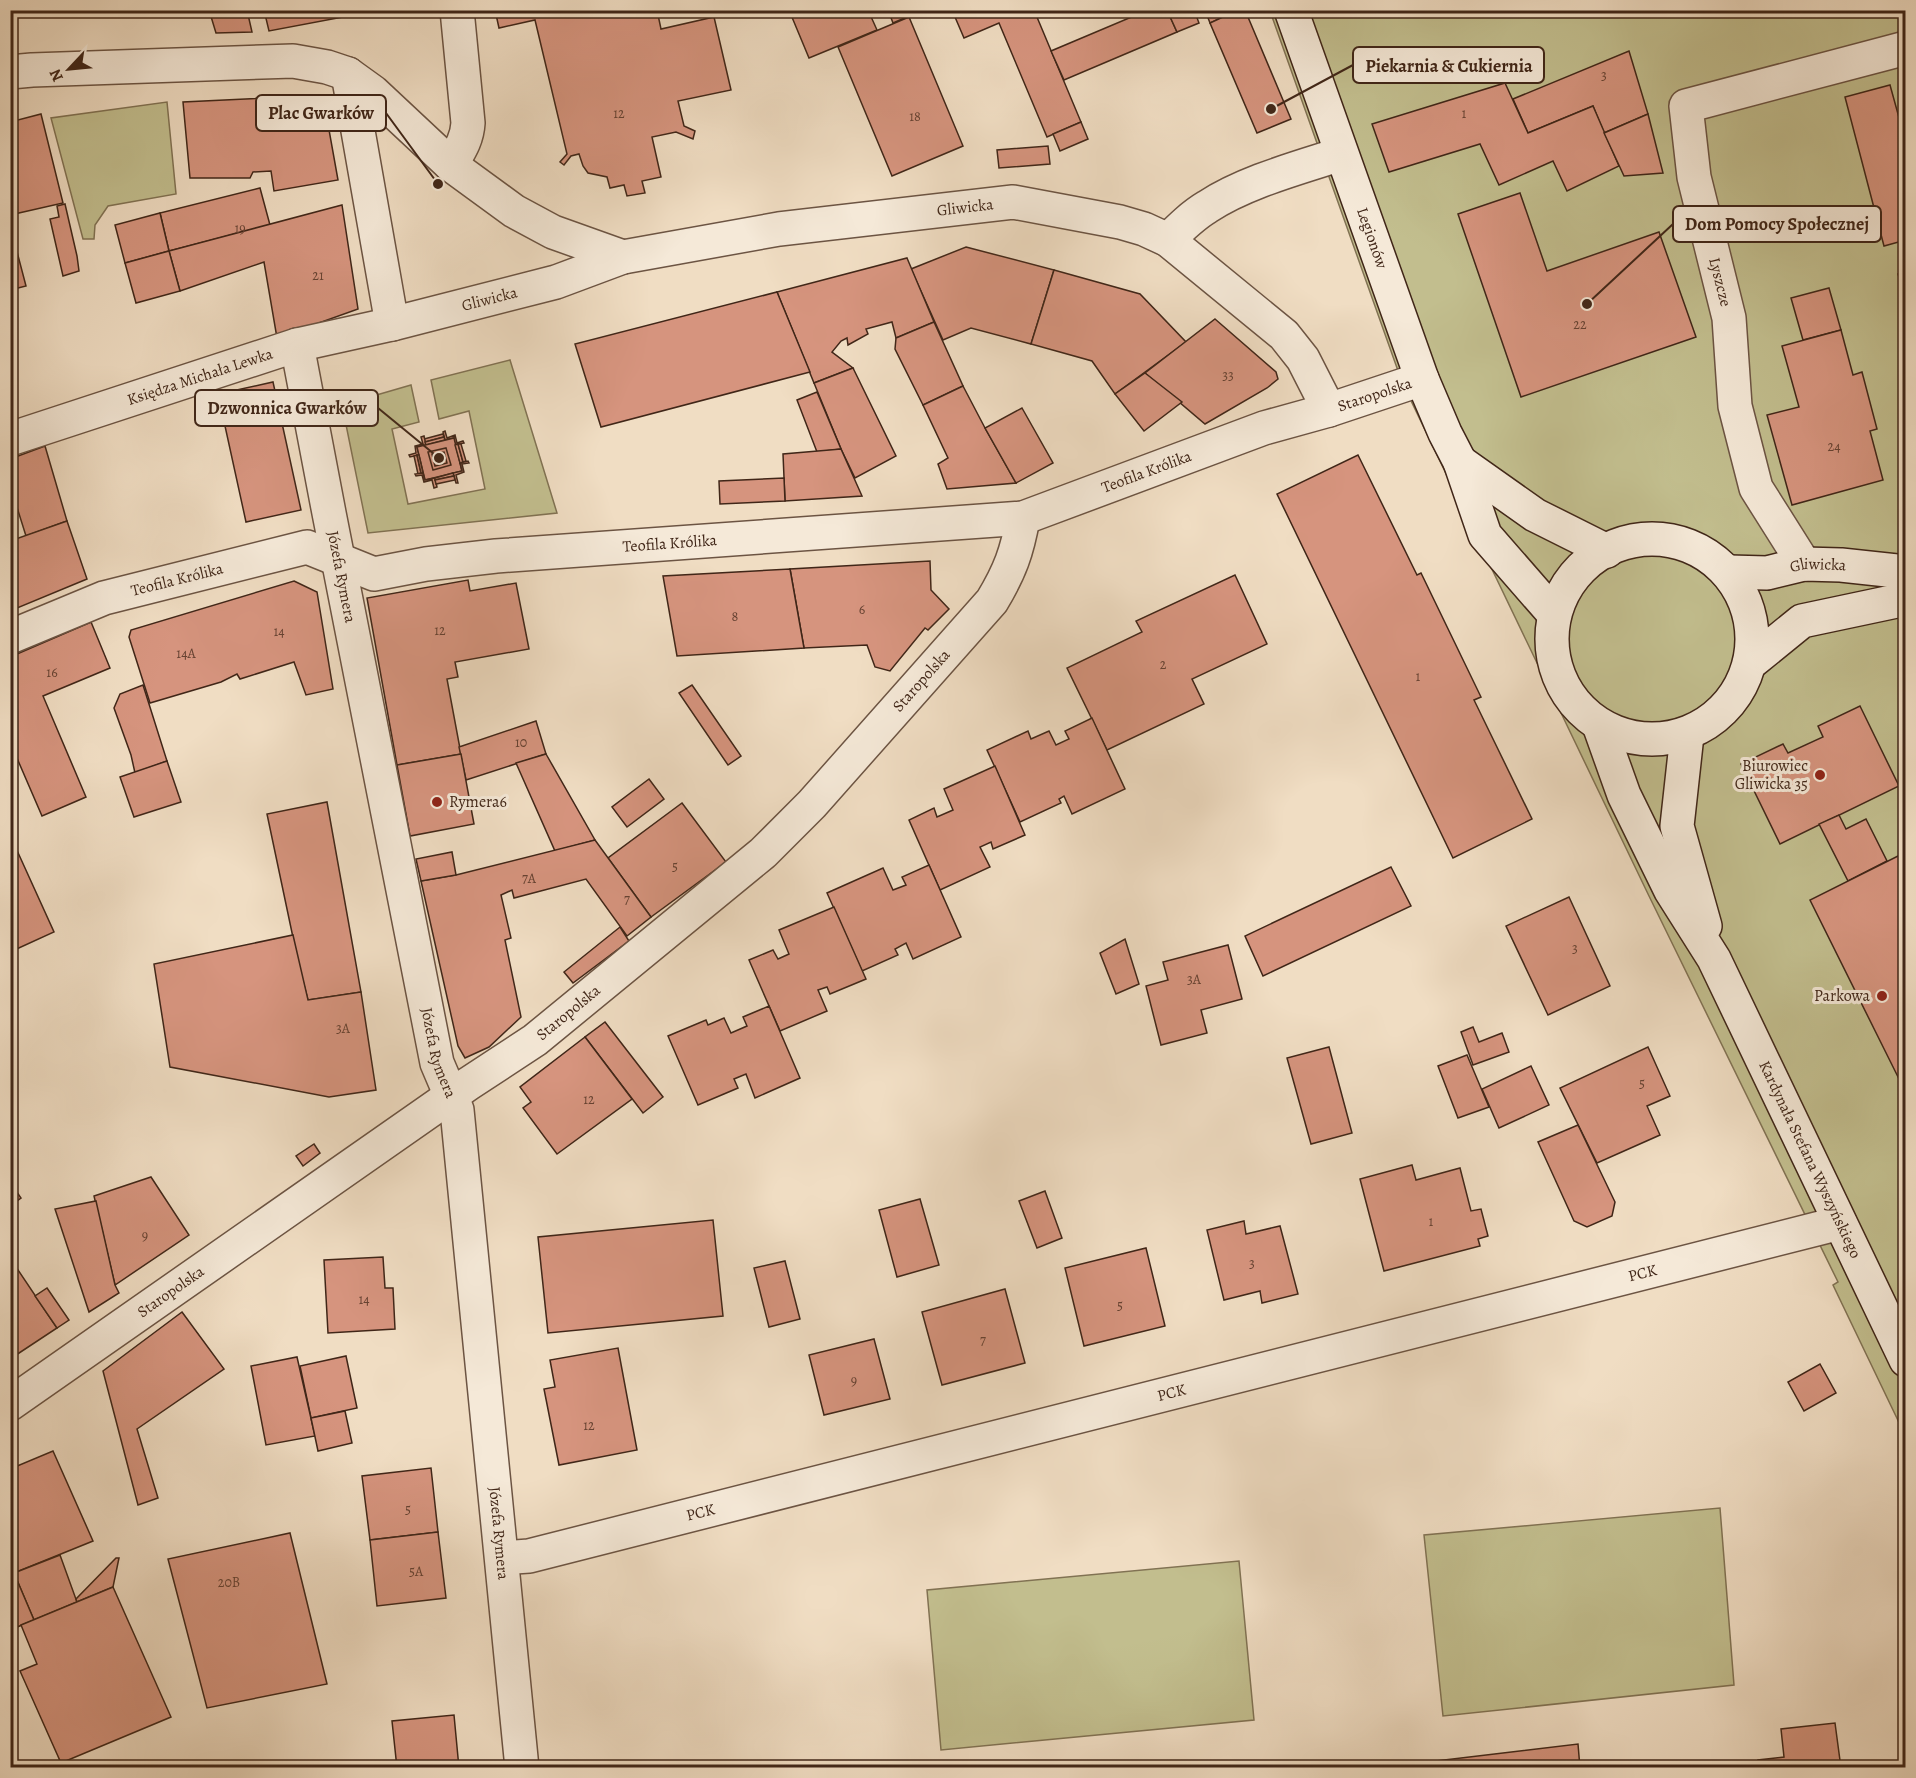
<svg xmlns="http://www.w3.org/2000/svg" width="1916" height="1778" viewBox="0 0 1916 1778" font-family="Alegreya,serif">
  <rect width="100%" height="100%" fill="#f0ddc3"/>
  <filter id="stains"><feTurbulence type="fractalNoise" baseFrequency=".00333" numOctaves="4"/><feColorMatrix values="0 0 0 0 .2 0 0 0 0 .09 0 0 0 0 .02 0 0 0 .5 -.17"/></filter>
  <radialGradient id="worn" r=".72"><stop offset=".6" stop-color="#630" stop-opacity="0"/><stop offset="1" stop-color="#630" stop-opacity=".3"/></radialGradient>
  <g fill="#c2be8e" stroke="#817253" stroke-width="1.5">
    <polygon points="1270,11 1905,11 1905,1435 1833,1285 1838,1282 1649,896 1402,382"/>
    <polygon points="167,102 176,194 108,206 95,225 94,239 83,239 51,118"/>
    <polygon points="510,360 557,513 368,533 342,405 411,385 419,422 392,429 408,504 485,489 469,411 439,419 431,380"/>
    <polygon points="1720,1508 1734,1685 1443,1716 1424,1535"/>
    <polygon points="1239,1561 1254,1720 941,1750 927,1590"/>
  </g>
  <g fill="#d6947e" stroke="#402618" stroke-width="1.5">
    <polygon points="209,10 247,10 252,32 216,33"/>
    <polygon points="264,10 380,10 269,31"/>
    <polygon points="495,10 657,10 661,29 714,17 731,90 678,101 684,126 695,131 693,139 676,132 652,137 661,177 642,181 645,193 627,196 624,185 610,188 607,177 588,173 583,166 579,154 571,156 564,165 560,162 567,154 535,20 499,28"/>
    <polygon points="789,10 868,10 877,30 809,58"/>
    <polygon points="888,10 923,10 893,23"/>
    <polygon points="952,10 1034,10 1081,122 1047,137 999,23 964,38"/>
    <polygon points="1148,10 1167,10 1177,32 1064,80 1051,51"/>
    <polygon points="1167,10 1194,10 1199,23 1177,32"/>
    <polygon points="1205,10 1238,10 1210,23"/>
    <polygon points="1238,10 1245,10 1291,119 1257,133 1210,23"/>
    <polygon points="909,17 963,146 892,176 838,47"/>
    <polygon points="1629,51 1648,114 1604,133 1593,106 1528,133 1513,99"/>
    <polygon points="1505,83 1528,133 1593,106 1619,166 1567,191 1553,161 1499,185 1480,144 1389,172 1372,124"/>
    <polygon points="1890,85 1906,143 1906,240 1884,246 1845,97"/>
    <polygon points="309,96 326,113 338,180 274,191 271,171 253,172 250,178 190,178 183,102"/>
    <polygon points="41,114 63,203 10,215 10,122"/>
    <polygon points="1648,114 1663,173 1624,176 1604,133"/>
    <polygon points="1081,122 1088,139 1060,151 1053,134"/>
    <polygon points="1048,146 1050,164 999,168 997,150"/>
    <polygon points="260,188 270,225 169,251 160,213"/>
    <polygon points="1520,193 1547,271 1659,232 1696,337 1521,397 1458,214"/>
    <polygon points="65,204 77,256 79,271 63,276 50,219 59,217 57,206"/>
    <polygon points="342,205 358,309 277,338 264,262 180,291 169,251"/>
    <polygon points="160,213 169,251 125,263 115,225"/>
    <polygon points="10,225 26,286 10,290"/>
    <polygon points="966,247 1054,270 1031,344 971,328 943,340 911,269"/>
    <polygon points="169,251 180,291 136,303 125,263"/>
    <polygon points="907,258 934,322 896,338 892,322 866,329 868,334 848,345 847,338 841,341 832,352 853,368 814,383 777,292"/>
    <polygon points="1054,270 1140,294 1186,342 1115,394 1092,361 1031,344"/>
    <polygon points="1906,272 1906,299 1898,274"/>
    <polygon points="1829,288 1841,330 1803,340 1791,298"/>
    <polygon points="777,292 810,372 601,427 575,344"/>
    <polygon points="1215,319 1276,372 1278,379 1267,388 1205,424 1145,373"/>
    <polygon points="934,322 963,386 923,405 895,349 896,338"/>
    <polygon points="1841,330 1853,375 1862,372 1877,429 1870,431 1883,480 1792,505 1767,415 1799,407 1782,346"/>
    <polygon points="853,368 896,456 855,478 841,449 814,383"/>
    <polygon points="1145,373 1182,402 1144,431 1115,394"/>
    <polygon points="273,382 301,510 246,522 218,394"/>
    <polygon points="963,386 985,428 1016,483 947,489 938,464 948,458 923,405"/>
    <polygon points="817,392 841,449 817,452 797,400"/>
    <polygon points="1022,408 1053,463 1016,483 985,428"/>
    <polygon points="445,431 447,438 455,435 457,443 463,441 464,443 455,445 454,438 445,440 443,432"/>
    <polygon points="443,434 444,437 425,442 424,439"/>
    <polygon points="424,436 426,445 417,447 419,455 410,457 409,455 416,453 415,446 423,444 421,437"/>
    <polygon points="444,437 445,440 426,445 425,442"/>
    <polygon points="454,438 462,471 425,480 417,447"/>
    <polygon points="458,444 463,462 460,463 455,445"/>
    <polygon points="458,444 461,444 466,461 463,462"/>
    <polygon points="45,446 67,521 26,536 10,485 10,459"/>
    <polygon points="446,448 451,465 433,470 428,452"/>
    <polygon points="841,449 862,496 785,501 783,454"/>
    <polygon points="444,452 447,463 435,466 432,454"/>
    <polygon points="417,455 421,473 418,474 414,456"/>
    <polygon points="417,455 419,455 423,473 421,473"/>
    <polygon points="1358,455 1417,575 1421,573 1481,697 1474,700 1532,819 1453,858 1277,494"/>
    <polygon points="468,461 469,463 462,464 464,472 456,475 458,483 456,483 453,473 462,471 460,463"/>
    <polygon points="423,473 425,480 435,478 437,487 434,488 432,480 424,482 422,475 416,476 415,474"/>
    <polygon points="453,473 454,476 435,480 435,478"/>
    <polygon points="454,476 455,480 436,484 435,480"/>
    <polygon points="784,478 785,501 720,504 719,481"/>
    <polygon points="67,521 87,579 10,611 10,541"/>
    <polygon points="930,561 931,590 949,609 928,630 925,628 890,671 875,667 867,645 804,648 790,569"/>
    <polygon points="790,569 804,648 677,656 663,576"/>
    <polygon points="1235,575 1267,644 1192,679 1204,704 1107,750 1067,668 1142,632 1136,621"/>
    <polygon points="468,580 470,591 516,583 529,649 455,662 458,677 447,679 461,754 397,765 367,598"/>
    <polygon points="294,581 317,592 333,689 306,695 294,662 240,679 237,674 221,682 150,703 129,637 131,630"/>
    <polygon points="91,622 110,668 43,696 86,797 42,816 10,742 10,657"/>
    <polygon points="143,685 167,761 135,773 131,755 114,708 120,694"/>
    <polygon points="692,685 741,756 728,765 679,693"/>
    <polygon points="1860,706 1899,786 1780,844 1741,764 1783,744 1788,753 1823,737 1818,726"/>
    <polygon points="1092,718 1125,789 1072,814 1064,796 1059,799 1061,803 1020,822 987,750 1028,731 1031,739 1049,731 1056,745 1069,739 1065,731"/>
    <polygon points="536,721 546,754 466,780 459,747"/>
    <polygon points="461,754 474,824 410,836 397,765"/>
    <polygon points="546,754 595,840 555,851 516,763"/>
    <polygon points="167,761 181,802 134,817 120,777"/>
    <polygon points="995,766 1025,835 993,849 991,842 980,847 990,867 940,890 909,820 934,808 937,817 953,810 944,789"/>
    <polygon points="649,779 664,799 627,827 612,807"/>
    <polygon points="327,802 361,992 308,1000 299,966 267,814"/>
    <polygon points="682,803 726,862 651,917 608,858"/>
    <polygon points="1839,815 1846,829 1866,819 1887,861 1848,881 1819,824"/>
    <polygon points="10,835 54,932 10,952"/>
    <polygon points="595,840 651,917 627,936 586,879 514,898 512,890 501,895 511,938 505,940 521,1017 489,1047 465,1058 458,1046 421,881 456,875"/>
    <polygon points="452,852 456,875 421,881 416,859"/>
    <polygon points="1906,852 1906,1093 1810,900"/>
    <polygon points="929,865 961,937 913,959 906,943 895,949 898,955 862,971 827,893 883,868 893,890 906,885 902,877"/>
    <polygon points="1391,867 1411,906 1263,976 1245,936"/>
    <polygon points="1569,897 1610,986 1548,1015 1506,926"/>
    <polygon points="834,907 866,979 830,994 827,987 818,990 827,1011 780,1031 749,960 773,950 778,959 789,954 779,930"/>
    <polygon points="620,927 629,941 573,983 564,972"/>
    <polygon points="293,935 308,1000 361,992 376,1090 329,1097 170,1067 154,964"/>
    <polygon points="1125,939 1139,984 1116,994 1100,953"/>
    <polygon points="1228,945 1242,999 1201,1010 1207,1033 1161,1045 1146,986 1168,980 1163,962"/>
    <polygon points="769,1006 800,1078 755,1098 746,1074 734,1079 738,1088 698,1105 668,1036 706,1020 708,1025 724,1018 731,1033 747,1026 743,1017"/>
    <polygon points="605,1022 663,1097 643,1113 585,1037"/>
    <polygon points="1473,1027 1479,1042 1502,1033 1509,1052 1473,1065 1461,1032"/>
    <polygon points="585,1037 632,1099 557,1154 523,1108 531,1102 520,1087"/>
    <polygon points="1329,1047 1352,1133 1311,1144 1287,1058"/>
    <polygon points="1648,1047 1670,1096 1647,1106 1660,1135 1597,1163 1560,1088"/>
    <polygon points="1467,1055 1489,1107 1458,1118 1438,1066"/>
    <polygon points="1531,1066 1549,1105 1499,1128 1482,1089"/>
    <polygon points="1578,1125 1615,1202 1612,1216 1587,1227 1574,1221 1538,1142"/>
    <polygon points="314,1144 320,1153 303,1166 296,1156"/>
    <polygon points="1412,1165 1416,1180 1460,1168 1471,1211 1481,1209 1488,1236 1478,1239 1480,1246 1384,1271 1360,1179"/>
    <polygon points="151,1177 189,1235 115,1285 94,1196"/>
    <polygon points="10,1182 21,1198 10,1206"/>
    <polygon points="1045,1191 1062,1238 1037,1248 1019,1201"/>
    <polygon points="920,1199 939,1265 897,1277 879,1210"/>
    <polygon points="96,1201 115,1285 119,1293 89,1312 55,1209"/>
    <polygon points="713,1220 723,1316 548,1333 538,1237"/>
    <polygon points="1244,1221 1246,1234 1280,1226 1298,1294 1262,1303 1260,1291 1224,1300 1207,1230"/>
    <polygon points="1146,1248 1165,1326 1084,1346 1065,1268"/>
    <polygon points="383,1257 385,1288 393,1288 395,1329 328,1333 324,1260"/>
    <polygon points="10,1258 57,1328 10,1359"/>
    <polygon points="785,1261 800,1319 769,1327 754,1268"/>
    <polygon points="47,1288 69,1320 57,1328 35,1296"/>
    <polygon points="1005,1289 1025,1363 942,1385 922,1312"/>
    <polygon points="182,1312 224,1369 137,1429 158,1498 138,1505 103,1371"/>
    <polygon points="874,1339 890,1399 824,1415 809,1355"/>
    <polygon points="618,1348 637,1450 559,1465 544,1389 555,1387 550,1360"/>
    <polygon points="346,1356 357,1408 311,1418 300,1366"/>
    <polygon points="297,1357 315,1436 266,1445 251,1366"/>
    <polygon points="1820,1364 1836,1393 1804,1411 1788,1382"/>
    <polygon points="345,1411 352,1443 318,1451 311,1418"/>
    <polygon points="53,1451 93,1541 14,1573 10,1564 10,1469"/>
    <polygon points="431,1468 438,1532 370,1540 362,1476"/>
    <polygon points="438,1532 446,1598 377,1606 370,1540"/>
    <polygon points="290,1533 327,1684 207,1708 168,1559"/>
    <polygon points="60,1555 77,1602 34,1620 14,1573"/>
    <polygon points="116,1558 119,1558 113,1587 77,1602 76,1599"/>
    <polygon points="10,1569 12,1569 14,1573 34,1620 10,1630"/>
    <polygon points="113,1587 171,1717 61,1763 20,1671 37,1664 21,1625"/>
    <polygon points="454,1715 459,1768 397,1768 392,1721"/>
    <polygon points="1835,1723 1841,1768 1759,1768 1758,1760 1784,1757 1781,1729"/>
    <polygon points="1578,1744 1580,1768 1377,1768"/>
  </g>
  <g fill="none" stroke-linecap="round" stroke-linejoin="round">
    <g stroke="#6c5443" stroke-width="36">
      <g id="street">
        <polyline points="10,72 32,70 293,61 327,67 348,74 373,92 451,165 514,211 553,232 623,257"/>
        <polyline points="348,74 392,324"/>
        <path d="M 451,165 C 459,151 467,140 468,123 L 457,10"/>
        <path d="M 1168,240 C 1180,228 1192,216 1207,207 C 1245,182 1298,168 1341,154"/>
        <path id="s1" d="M 297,345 L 329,513 L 437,1063 L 457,1110 L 522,1768"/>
        <path id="s2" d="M 10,439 L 297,345 L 392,324 L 556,282 L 623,257 L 779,229 L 1013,202 L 1120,222 L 1144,229 L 1168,240 L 1284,335 L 1303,359 L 1329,410"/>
        <polyline points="1804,564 1756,488 1735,406 1729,318 1694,177 1686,106 1906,48"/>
        <path id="s3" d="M 10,637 L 104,598 L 307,547 L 374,574 L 426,564 L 496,556 L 1023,518 L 1264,428 L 1329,410 L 1422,379"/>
        <path id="s4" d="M 10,1404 L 468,1084 L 535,1040 L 763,853 L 812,804 L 992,601 C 1010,571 1017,552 1023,518"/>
        <path id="s5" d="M 502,1558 L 529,1556 L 1840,1223"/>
      </g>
    </g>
    <g stroke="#402618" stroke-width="36">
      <g id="secondary">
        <path id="s6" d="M 1291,10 L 1422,379 L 1445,433 L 1460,462 L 1485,535 L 1553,613"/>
        <polyline points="1460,462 1535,515 1607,551"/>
        <circle cx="1652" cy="639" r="100"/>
        <path id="s7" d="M 1729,572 L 1767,573 L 1804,564 L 1841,565 L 1906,572"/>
        <polyline points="1754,660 1802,621 1906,599"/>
        <path id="s8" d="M 1599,725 L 1624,795 L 1671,891 L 1714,959 L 1906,1360"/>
        <polyline points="1687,735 1677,826 1705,926"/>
      </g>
    </g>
    <use href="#street" stroke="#f5e9d8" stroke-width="33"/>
    <use href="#secondary" stroke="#f5e9d8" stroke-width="33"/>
  </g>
  <g fill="#8f2418" stroke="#f5e9d8" stroke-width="2">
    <circle cx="1820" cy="775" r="6"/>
    <circle cx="437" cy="802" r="6"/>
    <circle cx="1882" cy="996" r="6"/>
  </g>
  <g text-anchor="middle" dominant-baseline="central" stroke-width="6" stroke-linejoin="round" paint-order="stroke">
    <g font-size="14" fill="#664232">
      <text x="1604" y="75">3</text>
      <text x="619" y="113">12</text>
      <text x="1464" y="113">1</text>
      <text x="915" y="116">18</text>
      <text x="240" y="228">19</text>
      <text x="318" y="275">21</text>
      <text x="1580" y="324">22</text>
      <text x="1228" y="375">33</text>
      <text x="1834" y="446">24</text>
      <text x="862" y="609">6</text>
      <text x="735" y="616">8</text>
      <text x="440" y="630">12</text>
      <text x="279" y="631">14</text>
      <text x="186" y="653">14A</text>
      <text x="1163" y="664">2</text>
      <text x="52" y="672">16</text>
      <text x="1418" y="676">1</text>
      <text x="521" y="742">10</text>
      <text x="675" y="866">5</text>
      <text x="529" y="878">7A</text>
      <text x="627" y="899">7</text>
      <text x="1575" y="948">3</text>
      <text x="1194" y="979">3A</text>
      <text x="343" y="1028">3A</text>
      <text x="1642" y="1083">5</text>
      <text x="589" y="1099">12</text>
      <text x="1431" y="1221">1</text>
      <text x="145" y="1235">9</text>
      <text x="1252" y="1263">3</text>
      <text x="364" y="1299">14</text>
      <text x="1120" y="1305">5</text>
      <text x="983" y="1340">7</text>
      <text x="854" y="1380">9</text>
      <text x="589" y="1425">12</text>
      <text x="408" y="1509">5</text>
      <text x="416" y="1571">5A</text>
      <text x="229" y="1582">20B</text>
    </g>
    <g font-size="16" fill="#402618" stroke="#f5e9d8">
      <text stroke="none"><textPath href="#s2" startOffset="986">Gliwicka</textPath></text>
      <text stroke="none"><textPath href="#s6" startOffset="242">Legionów</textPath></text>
      <text transform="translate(1720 282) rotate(76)">Lyszcze</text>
      <text stroke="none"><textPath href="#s2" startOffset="500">Gliwicka</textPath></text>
      <text stroke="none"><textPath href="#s2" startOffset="200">Księdza Michała Lewka</textPath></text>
      <text stroke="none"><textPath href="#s3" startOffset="1408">Staropolska</textPath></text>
      <text stroke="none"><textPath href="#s3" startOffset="1167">Teofila Królika</textPath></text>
      <text stroke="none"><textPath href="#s3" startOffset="681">Teofila Królika</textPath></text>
      <text stroke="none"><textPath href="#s7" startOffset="90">Gliwicka</textPath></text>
      <text stroke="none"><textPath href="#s1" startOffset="236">Józefa Rymera</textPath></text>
      <text stroke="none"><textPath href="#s3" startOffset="177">Teofila Królika</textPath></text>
      <text stroke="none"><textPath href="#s4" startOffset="1168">Staropolska</textPath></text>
      <text stroke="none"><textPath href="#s4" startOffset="682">Staropolska</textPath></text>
      <text stroke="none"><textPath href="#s1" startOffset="722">Józefa Rymera</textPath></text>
      <text stroke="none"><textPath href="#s8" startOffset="484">Kardynała Stefana Wyszyńskiego</textPath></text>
      <text stroke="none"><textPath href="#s5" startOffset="1176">PCK</textPath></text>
      <text stroke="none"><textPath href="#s4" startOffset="196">Staropolska</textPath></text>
      <text stroke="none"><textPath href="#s5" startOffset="690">PCK</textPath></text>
      <text stroke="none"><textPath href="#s5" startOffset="204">PCK</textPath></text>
      <text stroke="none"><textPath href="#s1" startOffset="1208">Józefa Rymera</textPath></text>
    </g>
    <g font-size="16" fill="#402618" stroke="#f5e9d8" text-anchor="end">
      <text x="1808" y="766">Biurowiec<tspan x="1808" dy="18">Gliwicka 35</tspan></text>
      <text x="449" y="802" text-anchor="start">Rymera6</text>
      <text x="1870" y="996">Parkowa</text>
    </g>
  </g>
  <path fill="none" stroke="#402618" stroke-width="2" d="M1271 109L1353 65M438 184L386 113M1587 304L1673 224M439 458L378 408"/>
  <g fill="#402618" stroke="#f5e9d8" stroke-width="2">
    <circle cx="1271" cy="109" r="6"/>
    <circle cx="438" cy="184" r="6"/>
    <circle cx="1587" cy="304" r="6"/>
    <circle cx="439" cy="458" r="6"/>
  </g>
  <g fill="#f5e9d8" stroke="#402618" stroke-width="2">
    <rect x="1353" y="47" width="191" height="36" rx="6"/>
    <rect x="256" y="95" width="130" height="36" rx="6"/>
    <rect x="1673" y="206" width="208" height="36" rx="6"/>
    <rect x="195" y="390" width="183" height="36" rx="6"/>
  </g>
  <g font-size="18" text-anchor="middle" font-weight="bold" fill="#402618">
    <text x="1449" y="72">Piekarnia &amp; Cukiernia</text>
    <text x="321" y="119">Plac Gwarków</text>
    <text x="1777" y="230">Dom Pomocy Społecznej</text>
    <text x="287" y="414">Dzwonnica Gwarków</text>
  </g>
  <rect width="1916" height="1778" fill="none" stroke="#f0ddc3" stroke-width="36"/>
  <rect x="12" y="12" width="1892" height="1754" fill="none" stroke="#402618" stroke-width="3"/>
  <rect x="18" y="18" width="1880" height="1742" fill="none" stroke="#402618" stroke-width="1.5"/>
  <g transform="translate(69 69) rotate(244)" stroke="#f5e9d8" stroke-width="4.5" paint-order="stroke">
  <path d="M0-4.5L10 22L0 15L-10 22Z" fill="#402618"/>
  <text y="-9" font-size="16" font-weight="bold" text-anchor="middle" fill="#402618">N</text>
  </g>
  <rect width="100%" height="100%" filter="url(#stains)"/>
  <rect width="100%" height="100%" fill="url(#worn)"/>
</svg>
